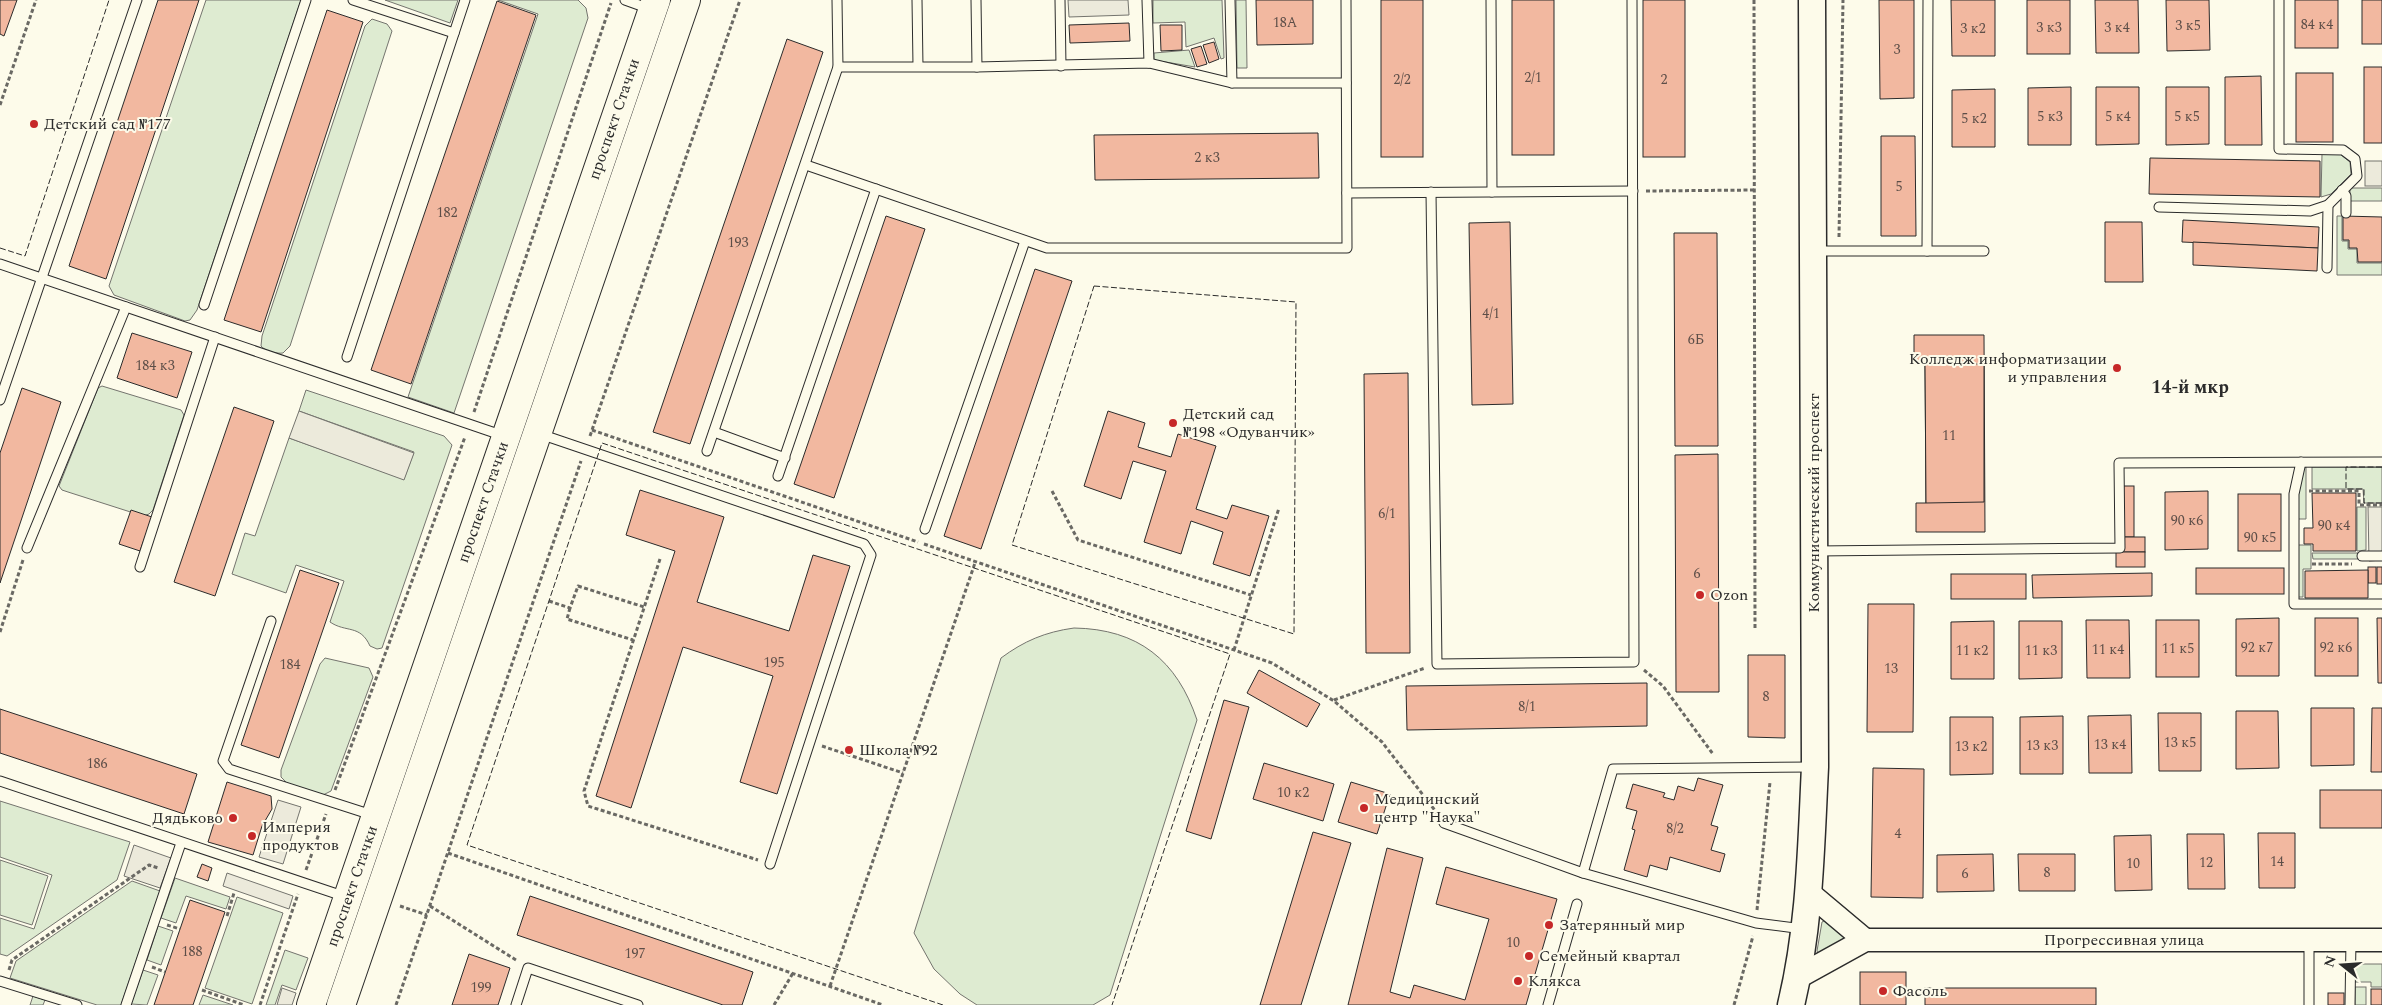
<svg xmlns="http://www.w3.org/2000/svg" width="2382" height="1005" viewBox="0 0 2382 1005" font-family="Spectral,serif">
  <rect width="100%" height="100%" fill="#fdfbea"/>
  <g fill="#deebd1" stroke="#74746e">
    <polygon points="206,0 301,0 197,310 190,320 185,321 114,295 109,286"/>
    <polygon points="385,0 458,0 450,23"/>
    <polygon points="498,0 578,0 586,8 588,18 454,413 408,397 538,14"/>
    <polygon points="1153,0 1222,0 1224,58 1221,59 1214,38 1186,47 1185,22 1153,23"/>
    <polygon points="1236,0 1246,0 1247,68 1237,68"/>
    <path d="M 372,19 L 387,24 L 392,31 L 290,346 L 283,353 C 276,354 265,351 261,346 L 262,336 L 365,26 Z"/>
    <polygon points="1189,50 1195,67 1154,60 1154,53"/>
    <polygon points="2322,154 2340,154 2350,162 2351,174 2331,194 2321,197"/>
    <rect x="2350" y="188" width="32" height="13"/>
    <polygon points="2337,216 2342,216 2342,241 2348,241 2348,249 2357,249 2357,263 2382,263 2382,275 2337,275"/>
    <polygon points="102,386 181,410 184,415 153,510 149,514 143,516 68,492 62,490 59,486 98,388"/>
    <path d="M 306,390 L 444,436 L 452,445 L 382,648 L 377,649 L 370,646 C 360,624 346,633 330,622 L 344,581 L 296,565 L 286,593 L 232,574 L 245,533 L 255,536 L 289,438 L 404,479 L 414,452 L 299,411 Z"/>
    <polygon points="2303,467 2306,467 2306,519 2297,519 2296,495"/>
    <polygon points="2312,467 2382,467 2382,503 2364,503 2363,489 2312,489"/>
    <polygon points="2357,507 2366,507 2366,550 2357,551"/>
    <polygon points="2297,545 2311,545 2311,569 2303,569 2303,597 2297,597"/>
    <polygon points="2312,553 2358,553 2358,559 2313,559"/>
    <path d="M 1074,628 C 1138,629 1177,660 1197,720 L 1110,995 L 1093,1005 L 977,1005 L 960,994 L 934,969 L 914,933 L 1001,658 C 1024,641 1045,632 1074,628 Z"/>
    <polygon points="325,658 369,668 373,677 331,791 323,795 287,783 281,777 281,770 320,664"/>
    <polygon points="0,801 130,842 117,880 7,956 0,954 0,918 34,929 52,875 0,857"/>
    <polygon points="0,860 48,876 32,925 0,915"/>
    <polygon points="175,878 230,897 226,909 186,896 176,923 161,918"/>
    <polygon points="132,881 160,891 121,1005 97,1005 10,978 16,961"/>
    <polygon points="237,897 283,913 252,1004 205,988"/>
    <polygon points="1826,920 1850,941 1819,955 1817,951 1822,922"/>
    <polygon points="158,926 173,931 161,965 147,960"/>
    <polygon points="285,950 308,958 296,990 282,985 275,1005 266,1005"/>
    <polygon points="2354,964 2382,964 2382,987 2371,987 2371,982 2355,982"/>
    <polygon points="143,970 158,975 147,1005 131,1004"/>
    <rect x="2355" y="987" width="11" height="18"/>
    <polygon points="203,995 233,1005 199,1005"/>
    <polygon points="33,996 45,1000 43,1005 30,1005"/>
  </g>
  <g fill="#eceadb" stroke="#74746e">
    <polygon points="1068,0 1128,0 1129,15 1069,17"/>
    <rect x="2365" y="161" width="17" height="25"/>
    <polygon points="299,411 414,453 404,480 289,438"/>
    <polygon points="2368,507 2382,507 2382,560 2369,561"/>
    <polygon points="278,800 301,807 283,864 259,857"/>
    <polygon points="134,845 171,858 160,888 124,876"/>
    <polygon points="227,873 293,896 289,909 223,886"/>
    <polygon points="282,988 296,993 292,1005 277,1005"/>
  </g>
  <g fill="#f2b8a0" stroke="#2b2b2b">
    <polygon points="0,0 17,0 4,36 0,34"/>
    <polygon points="158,0 199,0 106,279 69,266"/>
    <polygon points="1256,0 1313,0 1313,44 1257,45"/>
    <rect x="1381" y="0" width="42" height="157"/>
    <rect x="1512" y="0" width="42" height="155"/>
    <rect x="1643" y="0" width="42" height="157"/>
    <polygon points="1879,0 1914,0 1914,98 1880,99"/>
    <polygon points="1951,0 1995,0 1995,56 1952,56"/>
    <rect x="2027" y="0" width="43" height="54"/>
    <polygon points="2095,0 2138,0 2139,53 2096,53"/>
    <polygon points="2166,0 2209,0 2210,50 2167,51"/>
    <rect x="2295" y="0" width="43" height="48"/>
    <rect x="2362" y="0" width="20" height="44"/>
    <polygon points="497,1 536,15 411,384 371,370"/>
    <polygon points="327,10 363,22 261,332 224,320"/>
    <polygon points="1129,23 1130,41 1070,43 1069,25"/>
    <polygon points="1160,25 1182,25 1182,50 1161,51"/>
    <polygon points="787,39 823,52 690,444 653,432"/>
    <polygon points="1214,42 1219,59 1209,63 1203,45"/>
    <polygon points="1201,46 1207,64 1197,67 1191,49"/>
    <rect x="2364" y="67" width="18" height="76"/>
    <rect x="2296" y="73" width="37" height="69"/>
    <polygon points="2261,76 2262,145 2225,145 2225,77"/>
    <polygon points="2071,87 2071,145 2028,145 2028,88"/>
    <polygon points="2096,87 2139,87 2139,144 2096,145"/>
    <polygon points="2166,87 2209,87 2209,144 2166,145"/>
    <polygon points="1995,89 1995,147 1952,147 1952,90"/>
    <polygon points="1318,133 1319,178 1095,180 1094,135"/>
    <polygon points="1881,136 1915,136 1916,236 1881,236"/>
    <polygon points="2150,158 2320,161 2320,197 2149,194"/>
    <polygon points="886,216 925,229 834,498 794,484"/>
    <polygon points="2343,216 2382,217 2382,262 2358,262 2357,248 2349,248 2349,240 2343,240"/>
    <polygon points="2183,220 2319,227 2318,248 2182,242"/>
    <polygon points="1510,222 1513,404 1472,405 1469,223"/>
    <polygon points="2105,222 2142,222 2143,282 2105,282"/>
    <polygon points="1674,233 1717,233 1718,446 1675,446"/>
    <polygon points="2193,242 2318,248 2317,271 2193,265"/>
    <polygon points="1035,269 1072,281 981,549 944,536"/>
    <polygon points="132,333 192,352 177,398 117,378"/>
    <polygon points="1914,335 1984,335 1985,532 1916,532 1916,503 1926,503 1925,364 1914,364"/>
    <polygon points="1925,364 1984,364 1984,502 1926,503"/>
    <polygon points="1408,373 1410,653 1366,653 1364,374"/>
    <polygon points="22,388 61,402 0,583 0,453"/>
    <polygon points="234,407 274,421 215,596 174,582"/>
    <polygon points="1108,411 1145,423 1138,447 1171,457 1178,434 1216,446 1196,509 1227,519 1232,505 1269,516 1250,576 1213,564 1223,532 1191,521 1181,554 1144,542 1166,471 1133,461 1121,499 1084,486"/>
    <polygon points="1718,454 1719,692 1676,692 1675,455"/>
    <rect x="2122" y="486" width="12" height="51"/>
    <polygon points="640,490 724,517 697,602 789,631 813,555 850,566 777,794 740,782 773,676 683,647 631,808 596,796 675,551 626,535"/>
    <polygon points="2208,491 2208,549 2165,550 2165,492"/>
    <polygon points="2312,493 2356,493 2356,551 2313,551 2313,544 2304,544 2304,528 2313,528"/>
    <rect x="2238" y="494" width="43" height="57"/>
    <polygon points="131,510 152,517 140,551 119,544"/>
    <rect x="2122" y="537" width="23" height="15"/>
    <rect x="2116" y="552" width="29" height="15"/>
    <rect x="2368" y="567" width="8" height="16"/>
    <rect x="2377" y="567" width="5" height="17"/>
    <rect x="2196" y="568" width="88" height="26"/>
    <polygon points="300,570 339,583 279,758 241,745"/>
    <polygon points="2368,570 2368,598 2305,598 2305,571"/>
    <polygon points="2152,573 2152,596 2033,598 2032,575"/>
    <rect x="1951" y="574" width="75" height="25"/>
    <polygon points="1868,604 1914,604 1913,732 1867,732"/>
    <polygon points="2279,618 2279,676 2236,676 2236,619"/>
    <rect x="2315" y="618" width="43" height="58"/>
    <polygon points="2377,618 2382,618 2382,683 2378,683"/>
    <polygon points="2086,620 2129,620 2130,678 2087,678"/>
    <rect x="2156" y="620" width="43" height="57"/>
    <polygon points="1994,621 1994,679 1951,679 1951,622"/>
    <polygon points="2019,621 2062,621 2062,678 2019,679"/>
    <polygon points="1748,655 1785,655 1785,738 1748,737"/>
    <polygon points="1259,670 1320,704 1307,727 1247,693"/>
    <polygon points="1647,683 1647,726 1407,730 1406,686"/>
    <polygon points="1224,700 1249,707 1211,839 1186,831"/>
    <polygon points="2311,708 2354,708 2354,765 2311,766"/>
    <polygon points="2372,708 2382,708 2382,772 2371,772"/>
    <polygon points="0,709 197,774 184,814 0,753"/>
    <polygon points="2236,711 2278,711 2279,768 2236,769"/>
    <polygon points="2158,713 2201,713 2201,771 2159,771"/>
    <polygon points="2131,715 2132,773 2089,773 2088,716"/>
    <polygon points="2063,716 2063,774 2020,774 2020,717"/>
    <polygon points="1950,717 1993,717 1993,774 1950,775"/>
    <polygon points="1264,763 1334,784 1323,821 1253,799"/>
    <polygon points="1873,768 1924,769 1923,898 1871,897"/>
    <polygon points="1698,778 1723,785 1711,825 1718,827 1711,850 1725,854 1720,872 1670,857 1667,870 1650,865 1647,877 1624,870 1635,830 1632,829 1637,811 1626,808 1633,784 1665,793 1663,797 1674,800 1678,786 1694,791"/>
    <polygon points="227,782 271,796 272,809 262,826 253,855 208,842"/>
    <polygon points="1351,782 1390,794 1377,834 1338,822"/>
    <rect x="2320" y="790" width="62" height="38"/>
    <polygon points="1313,832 1351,843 1301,1005 1260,1005"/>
    <polygon points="2258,833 2295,833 2295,888 2259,888"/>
    <polygon points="2187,834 2224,834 2225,889 2188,889"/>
    <polygon points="2151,835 2152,890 2115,891 2114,836"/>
    <polygon points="1387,848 1423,858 1390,992 1410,998 1414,985 1465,1000 1489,919 1436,904 1446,867 1557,899 1526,1005 1348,1005"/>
    <polygon points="1993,854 1994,891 1937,892 1937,855"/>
    <polygon points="2018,854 2075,854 2075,891 2019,891"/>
    <polygon points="202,864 212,868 208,881 197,877"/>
    <polygon points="530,896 753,972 742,1005 723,1005 517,935"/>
    <polygon points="190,900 225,912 193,1005 154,1005"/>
    <polygon points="469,954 510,968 498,1005 452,1005"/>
    <rect x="1860" y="972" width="46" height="33"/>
    <rect x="1925" y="988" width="171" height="17"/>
    <rect x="2371" y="989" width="11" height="16"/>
    <rect x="2328" y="993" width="16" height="12"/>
  </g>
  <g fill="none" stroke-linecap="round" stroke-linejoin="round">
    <g stroke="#2b2b2b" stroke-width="11">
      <g id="service">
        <polyline points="353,0 454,33"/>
        <polyline points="625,0 650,9"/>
        <polyline points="917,0 918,66"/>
        <polyline points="976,0 977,67"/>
        <polyline points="1060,0 1061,66"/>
        <polyline points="1147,0 1149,63"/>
        <polyline points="1230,0 1232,83"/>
        <polyline points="1491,0 1492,192"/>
        <polyline points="838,67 977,67 1149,63 1232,83 1346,83"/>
        <polyline points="806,165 1047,248 1347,248 1346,0"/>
        <polyline points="2342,190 2346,196 2346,213"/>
        <polyline points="1431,192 1437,664 1634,662 1632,0"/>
        <polyline points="1347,193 1633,191"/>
        <polyline points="2159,207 2310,211 2328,205 2357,176 2355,159 2343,150 2279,149 2279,0"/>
        <polyline points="1816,251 1984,251"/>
        <polyline points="1927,251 1928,0"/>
        <polyline points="0,264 504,436"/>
        <polyline points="2327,268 2328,205"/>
        <polyline points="204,305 306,0"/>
        <polyline points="347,357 465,0"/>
        <polyline points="0,400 137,0"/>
        <polyline points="714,432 785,458"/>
        <polyline points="540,434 864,544 871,555 770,864"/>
        <polyline points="707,451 838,67 837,0"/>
        <polyline points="2301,462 2294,494 2294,604 2382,604"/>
        <polyline points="778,476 876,189"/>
        <polyline points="925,529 1025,241"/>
        <polyline points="27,548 126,307"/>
        <polyline points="1816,551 2120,548 2119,463 2382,462"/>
        <polyline points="2362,556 2382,556"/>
        <polyline points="140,567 215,337"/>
        <polyline points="271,621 223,761 229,769 372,815"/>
        <polyline points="0,781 346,897"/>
        <polyline points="1444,823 1583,873 1756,923 1803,929"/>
        <polyline points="1583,873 1613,769 1812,767"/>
        <polyline points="0,981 77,1005"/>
        <polyline points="126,1005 181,843"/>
        <polyline points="516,1005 528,968 638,1005"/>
        <polyline points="1548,1005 1577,904"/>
        <polyline points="2309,1005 2309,940"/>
        <polyline points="2350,1005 2351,940"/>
      </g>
    </g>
    <g stroke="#2b2b2b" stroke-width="25">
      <g id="tertiary">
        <polyline points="1809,893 1865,940"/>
        <polyline points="1798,977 1865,940 2382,940"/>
      </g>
    </g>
    <g stroke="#2b2b2b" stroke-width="29">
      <path id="secondary" d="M 1791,1005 C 1810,927 1811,847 1815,767 L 1812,0"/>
    </g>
    <g stroke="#2b2b2b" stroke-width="30">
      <g id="primary">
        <polyline points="311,1005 656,0"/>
        <polyline points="341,1005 686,0"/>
      </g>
    </g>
    <g stroke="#6a6964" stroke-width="3" stroke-dasharray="4 2.5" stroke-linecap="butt">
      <polyline points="1754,0 1755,629"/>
      <polyline points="0,105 36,0"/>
      <polyline points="1646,191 1756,190"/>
      <polyline points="1839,237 1843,0"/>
      <polyline points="474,412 611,3"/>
      <polyline points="592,430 918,542"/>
      <polyline points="590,436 740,0"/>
      <polyline points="1052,491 1078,540 1251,595"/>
      <polyline points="2309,491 2359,491 2359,505 2382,505"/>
      <polyline points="924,544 1272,663 1334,701 1382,742 1437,813"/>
      <polyline points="660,559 584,791 588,806 758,860"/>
      <polyline points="2312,564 2352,564"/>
      <polyline points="549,601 570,608 578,586 644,607"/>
      <polyline points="570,608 567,619 633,640"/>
      <polyline points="0,632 23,560"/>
      <polyline points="1234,650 1279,508"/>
      <polyline points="1644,670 1663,686 1713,754"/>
      <polyline points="1334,700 1425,668"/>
      <polyline points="822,746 903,773"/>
      <polyline points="335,790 465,437"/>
      <polyline points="448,853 883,1005"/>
      <polyline points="306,870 326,814"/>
      <polyline points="400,906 427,915"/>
      <polyline points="430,906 516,960"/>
      <polyline points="1757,910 1770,782"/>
      <polyline points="227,916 234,893"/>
      <polyline points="167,925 180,929"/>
      <polyline points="152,967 165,972"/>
      <polyline points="9,970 12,960 149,865 158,868"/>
      <polyline points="830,986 975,563"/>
      <polyline points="202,990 244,1005"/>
      <polyline points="260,1005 298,894"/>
      <polyline points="396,1005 581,461"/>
      <polyline points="774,1005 793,973"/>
      <polyline points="1734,1005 1753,936"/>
    </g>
    <use href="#service" stroke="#fdfbea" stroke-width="9"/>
    <use href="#tertiary" stroke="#fdfbea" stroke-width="22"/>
    <use href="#secondary" stroke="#fdfbea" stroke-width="26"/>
    <use href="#primary" stroke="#fdfbea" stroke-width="28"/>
    <g stroke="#2b2b2b" stroke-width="1" stroke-dasharray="6 2.5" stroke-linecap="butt">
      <polyline points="0,248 25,256 109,0"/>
      <polygon points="1094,286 1296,302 1294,634 1012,545"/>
      <polyline points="2382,467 2346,467 2346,489 2364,489 2364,503 2382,503"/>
      <polyline points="943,1005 467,845 602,443 1230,654 1112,1005"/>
    </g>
  </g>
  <g fill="#c62828" stroke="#fdfbea" stroke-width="2">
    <circle cx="34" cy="124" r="5"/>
    <circle cx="2117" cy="368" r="5"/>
    <circle cx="1173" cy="423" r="5"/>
    <circle cx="1700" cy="595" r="5"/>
    <circle cx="849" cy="750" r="5"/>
    <circle cx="1364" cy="808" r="5"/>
    <circle cx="233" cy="818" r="5"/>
    <circle cx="252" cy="836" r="5"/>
    <circle cx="1549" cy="925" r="5"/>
    <circle cx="1529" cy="956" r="5"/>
    <circle cx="1518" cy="981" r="5"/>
    <circle cx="1883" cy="991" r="5"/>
  </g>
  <g text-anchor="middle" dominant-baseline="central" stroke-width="4" stroke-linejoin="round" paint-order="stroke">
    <g font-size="14" fill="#5d4e48">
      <text x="1285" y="22">18А</text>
      <text x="2317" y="24">84 к4</text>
      <text x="2188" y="25">3 к5</text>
      <text x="2049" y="27">3 к3</text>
      <text x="2117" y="27">3 к4</text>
      <text x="1973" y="28">3 к2</text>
      <text x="1897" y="49">3</text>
      <text x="1533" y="77">2/1</text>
      <text x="1402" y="79">2/2</text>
      <text x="1664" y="79">2</text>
      <text x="2050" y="116">5 к3</text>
      <text x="2118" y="116">5 к4</text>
      <text x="2187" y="116">5 к5</text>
      <text x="1974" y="118">5 к2</text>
      <text x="1207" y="157">2 к3</text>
      <text x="1899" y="186">5</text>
      <text x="447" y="212">182</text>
      <text x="738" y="242">193</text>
      <text x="1491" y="313">4/1</text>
      <text x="1696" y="339">6Б</text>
      <text x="155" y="365">184 к3</text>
      <text x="1949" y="435">11</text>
      <text x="1387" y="513">6/1</text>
      <text x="2187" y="520">90 к6</text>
      <text x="2334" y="525">90 к4</text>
      <text x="2260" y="537">90 к5</text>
      <text x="1697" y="573">6</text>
      <text x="2257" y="647">92 к7</text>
      <text x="2336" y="647">92 к6</text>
      <text x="2178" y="648">11 к5</text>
      <text x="2108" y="649">11 к4</text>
      <text x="1972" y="650">11 к2</text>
      <text x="2041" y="650">11 к3</text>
      <text x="774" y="662">195</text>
      <text x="290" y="664">184</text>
      <text x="1891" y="668">13</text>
      <text x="1766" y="696">8</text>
      <text x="1527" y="706">8/1</text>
      <text x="2180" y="742">13 к5</text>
      <text x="2110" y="744">13 к4</text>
      <text x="2042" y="745">13 к3</text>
      <text x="1971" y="746">13 к2</text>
      <text x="97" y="763">186</text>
      <text x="1293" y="792">10 к2</text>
      <text x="1675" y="828">8/2</text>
      <text x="1898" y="833">4</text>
      <text x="2277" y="861">14</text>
      <text x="2206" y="862">12</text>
      <text x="2133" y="863">10</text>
      <text x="2047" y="872">8</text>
      <text x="1965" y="873">6</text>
      <text x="1513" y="942">10</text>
      <text x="192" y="951">188</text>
      <text x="635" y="953">197</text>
      <text x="481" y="987">199</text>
    </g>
    <g font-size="16" fill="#2b2b2b" stroke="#fdfbea">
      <text transform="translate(614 119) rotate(-71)">проспект Стачки</text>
      <text transform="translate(483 502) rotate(-71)">проспект Стачки</text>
      <text transform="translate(1814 503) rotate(-90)">Коммунистический проспект</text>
      <text transform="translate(352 886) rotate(-71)">проспект Стачки</text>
      <text x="2124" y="940">Прогрессивная улица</text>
    </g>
    <g font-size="16" fill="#2b2b2b" stroke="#fdfbea" text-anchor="start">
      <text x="44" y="124">Детский сад №177</text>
      <text x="2107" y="359" text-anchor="end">Колледж информатизации<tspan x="2107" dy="18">и управления</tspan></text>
      <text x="1183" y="414">Детский сад<tspan x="1183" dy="18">№198 «Одуванчик»</tspan></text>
      <text x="1710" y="595">Ozon</text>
      <text x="859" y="750">Школа №92</text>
      <text x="1374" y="799">Медицинский<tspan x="1374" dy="18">центр "Наука"</tspan></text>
      <text x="223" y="818" text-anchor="end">Дядьково</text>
      <text x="262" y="827">Империя<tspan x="262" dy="18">продуктов</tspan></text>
      <text x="1559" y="925">Затерянный мир</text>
      <text x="1539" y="956">Семейный квартал</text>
      <text x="1528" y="981">Клякса</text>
      <text x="1893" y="991">Фасоль</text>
    </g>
    <g font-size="18" font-weight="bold" fill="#2b2b2b" stroke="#fdfbea">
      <text x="2190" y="387">14-й мкр</text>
    </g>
  </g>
  <g transform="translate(2342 965) rotate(287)" stroke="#fdfbea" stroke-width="4" paint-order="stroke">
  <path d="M0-4L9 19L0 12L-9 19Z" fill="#2b2b2b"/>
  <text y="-8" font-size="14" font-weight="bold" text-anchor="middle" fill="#2b2b2b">N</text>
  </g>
</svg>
